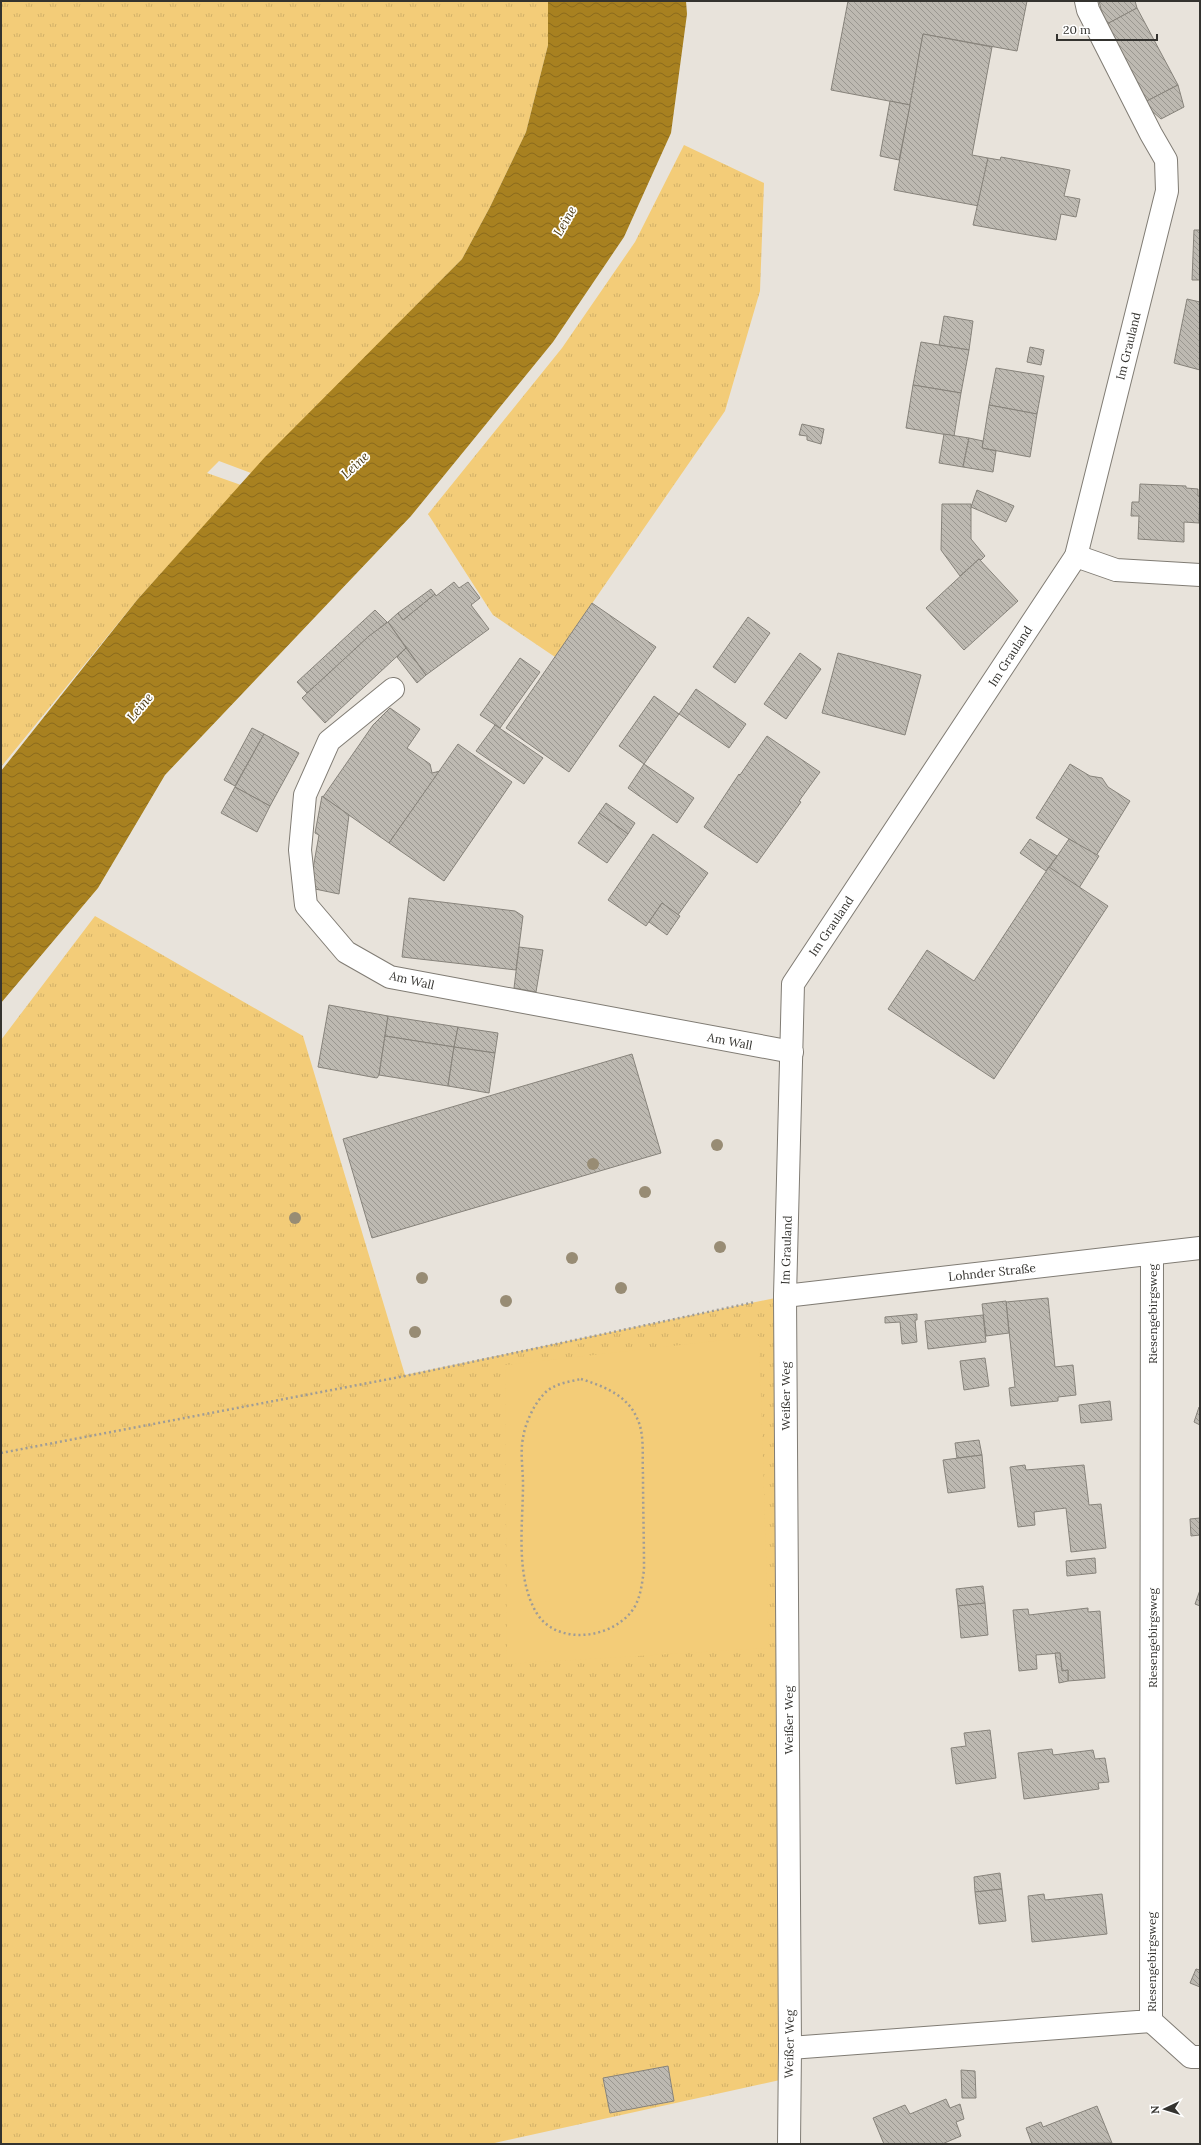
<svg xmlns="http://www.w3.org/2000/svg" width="1201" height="2145" viewBox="0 0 1201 2145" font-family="Lora,serif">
  <defs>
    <pattern id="grass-tufts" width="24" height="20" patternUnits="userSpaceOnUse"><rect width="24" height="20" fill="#f3cc78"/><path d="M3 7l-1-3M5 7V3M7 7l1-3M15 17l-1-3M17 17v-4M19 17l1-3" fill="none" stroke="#d1b068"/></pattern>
    <pattern id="water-waves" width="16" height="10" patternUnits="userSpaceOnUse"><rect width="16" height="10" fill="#a88120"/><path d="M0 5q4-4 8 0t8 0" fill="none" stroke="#8a6a1c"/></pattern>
    <pattern id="building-back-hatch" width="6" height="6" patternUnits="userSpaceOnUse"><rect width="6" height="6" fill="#bdb9b1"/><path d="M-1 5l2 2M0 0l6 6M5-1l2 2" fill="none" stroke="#9a9790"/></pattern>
  </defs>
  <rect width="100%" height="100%" fill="#e8e3db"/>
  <g fill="url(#grass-tufts)">
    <polygon points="1,1 548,1 548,45 526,132 490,207 462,259 251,473 219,461 207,473 241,485 137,600 1,767"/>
    <polygon points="684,145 764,183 760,291 725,411 555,657 493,615 428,514 562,348 635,242"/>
    <polygon points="95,916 303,1036 405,1375 785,1296 789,2078 490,2144 1,2144 1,1040"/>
  </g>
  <polygon fill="#f3cc78" points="759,1336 769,1648 507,1664 505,1365"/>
  <polygon fill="url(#water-waves)" points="548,1 686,1 687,14 671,133 624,237 553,342 411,516 165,775 98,888 1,1003 1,771 137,600 265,457 462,259 490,207 526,132 548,45"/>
  <g fill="url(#building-back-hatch)" stroke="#87837b">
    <polygon points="848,1 1027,1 1017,51 923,34 910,105 831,90"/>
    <polygon points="1099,1 1135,1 1137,8 1105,25"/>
    <polygon points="1137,8 1178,85 1143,103 1105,25"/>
    <polygon points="923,34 992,47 972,155 988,158 979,206 894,190"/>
    <polygon points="1178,85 1184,107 1161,119 1143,103"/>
    <polygon points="890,101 910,105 899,160 880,156"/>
    <polygon points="1001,157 1070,170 1064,196 1080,199 1076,217 1061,214 1056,240 973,225 988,158 1000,160"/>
    <polygon points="1194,230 1200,230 1200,280 1192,280"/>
    <polygon points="1187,299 1200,302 1200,370 1174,363"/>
    <polygon points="944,316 973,321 969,350 939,345"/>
    <polygon points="921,342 969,350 961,393 913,385"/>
    <polygon points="1030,347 1044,350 1041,365 1027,362"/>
    <polygon points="996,368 1044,376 1037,414 989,405"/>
    <polygon points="913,385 961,393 954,436 906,428"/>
    <polygon points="989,405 1037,414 1030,457 982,448"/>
    <polygon points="802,424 824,429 821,444 807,440 807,436 799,435"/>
    <polygon points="944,434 969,438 963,467 939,463"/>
    <polygon points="969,438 983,441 982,448 996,451 993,472 963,467"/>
    <polygon points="1140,484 1186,486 1186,488 1198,489 1198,496 1200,496 1199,523 1184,522 1184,542 1138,539 1139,516 1131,516 1132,502 1139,502"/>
    <polygon points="977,490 1014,506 1006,522 971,507"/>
    <polygon points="942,504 971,504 971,539 985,556 981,560 979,559 960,576 941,550"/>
    <polygon points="979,559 1018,601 964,650 926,608"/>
    <polygon points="454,582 459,588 468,582 480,598 471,605 489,629 426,675 388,622 398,613 403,620 435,594 436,596"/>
    <polygon points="431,589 435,594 403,620 398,613"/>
    <polygon points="592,603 656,647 569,772 506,728"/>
    <polygon points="375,610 387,622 307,693 297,682"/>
    <polygon points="748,617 770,633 735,683 713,667"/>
    <polygon points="388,622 406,648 325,723 302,698 369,636"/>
    <polygon points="406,648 426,675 417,683 397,657"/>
    <polygon points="800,653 821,669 786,719 764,704"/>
    <polygon points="838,653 921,675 905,735 822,713"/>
    <polygon points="520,658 540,672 500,728 480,715"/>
    <polygon points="696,689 746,724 729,748 679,714"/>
    <polygon points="654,696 679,714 644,764 619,746"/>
    <polygon points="390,708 420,729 407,748 430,764 432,773 440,771 389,843 323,797 373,725"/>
    <polygon points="495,725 543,758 524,784 476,751"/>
    <polygon points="252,728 264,734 235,786 224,780"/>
    <polygon points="264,734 299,753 270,806 235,787"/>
    <polygon points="767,736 820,772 799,801 801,802 757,863 704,827 739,774 740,775"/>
    <polygon points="458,744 512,782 444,881 389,843"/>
    <polygon points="644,764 694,798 677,823 628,788"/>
    <polygon points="1070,764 1090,776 1102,778 1108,787 1130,801 1096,856 1036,818"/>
    <polygon points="235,787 270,806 257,832 221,813"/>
    <polygon points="322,796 349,815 339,894 315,889 311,880 319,835 315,833"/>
    <polygon points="606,803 635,823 628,834 599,813"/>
    <polygon points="599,813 628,834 607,863 578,843"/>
    <polygon points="653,834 708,873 678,915 662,903 646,926 608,900"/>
    <polygon points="1030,839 1057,856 1046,871 1020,853"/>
    <polygon points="1069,839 1099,856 1079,888 1049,868"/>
    <polygon points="1049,867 1108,906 994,1079 888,1009 927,950 974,981"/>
    <polygon points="409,898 515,911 523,916 516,970 402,957"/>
    <polygon points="662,903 680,916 667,935 649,922"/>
    <polygon points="519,947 543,950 536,992 514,988"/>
    <polygon points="329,1005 388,1016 379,1075 377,1078 318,1067"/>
    <polygon points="388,1016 458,1027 454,1047 385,1036"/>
    <polygon points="458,1027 498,1033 495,1053 454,1047"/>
    <polygon points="385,1036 454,1047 448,1086 379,1075"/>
    <polygon points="454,1047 495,1053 489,1093 448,1086"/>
    <polygon points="632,1054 661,1153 372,1238 343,1139"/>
    <polygon points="1048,1298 1055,1367 1073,1365 1076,1395 1058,1397 1058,1401 1011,1406 1009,1388 1015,1387 1006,1302"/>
    <polygon points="1006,1301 1009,1333 986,1336 982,1304"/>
    <polygon points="917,1314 917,1320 915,1320 917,1342 902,1344 900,1322 885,1323 885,1317"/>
    <polygon points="983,1315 986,1342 928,1349 925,1321"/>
    <polygon points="985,1358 989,1386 964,1390 960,1361"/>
    <polygon points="1110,1401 1112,1420 1081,1423 1079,1405"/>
    <polygon points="1199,1407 1200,1407 1200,1425 1194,1422"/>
    <polygon points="979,1440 982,1455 957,1458 955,1443"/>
    <polygon points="982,1455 985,1488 948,1493 943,1460"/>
    <polygon points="1025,1465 1026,1470 1084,1465 1089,1505 1101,1504 1106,1548 1071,1552 1066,1508 1034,1512 1035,1525 1018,1527 1010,1467"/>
    <polygon points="1200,1518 1200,1535 1191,1536 1190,1519"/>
    <polygon points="1095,1558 1096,1573 1067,1576 1066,1561"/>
    <polygon points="983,1586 985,1603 958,1606 956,1589"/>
    <polygon points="1200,1590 1200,1606 1195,1604"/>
    <polygon points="985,1603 988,1635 961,1638 958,1606"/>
    <polygon points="1088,1608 1088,1612 1100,1611 1105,1678 1068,1681 1068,1670 1062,1671 1060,1653 1036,1655 1037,1669 1019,1671 1013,1610 1028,1609 1029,1615"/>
    <polygon points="1055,1653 1060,1653 1062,1671 1068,1670 1068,1681 1059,1683"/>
    <polygon points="990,1730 996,1778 956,1784 951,1748 966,1746 964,1733"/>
    <polygon points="1052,1749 1053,1755 1093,1750 1095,1759 1105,1758 1109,1782 1098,1783 1099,1789 1024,1799 1018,1753"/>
    <polygon points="1000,1873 1002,1889 975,1892 974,1877"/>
    <polygon points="1002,1889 1006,1921 979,1924 975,1892"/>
    <polygon points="1044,1894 1045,1900 1102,1894 1107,1934 1032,1942 1028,1896"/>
    <polygon points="1196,1969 1200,1970 1200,1987 1190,1983"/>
    <polygon points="668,2066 674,2101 610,2113 603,2078"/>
    <polygon points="961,2070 975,2071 976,2098 962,2098"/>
    <polygon points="946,2099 950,2108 960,2104 964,2119 956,2122 961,2136 942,2144 884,2144 873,2118 905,2105 910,2114"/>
    <polygon points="1097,2106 1112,2143 1032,2144 1026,2128 1041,2122 1043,2127"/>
  </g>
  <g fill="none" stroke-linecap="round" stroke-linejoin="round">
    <g stroke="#807c74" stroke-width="24">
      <g id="minor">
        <polyline points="1076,556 1116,570 1200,575"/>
        <polyline points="393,689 329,741 305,795 300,850 306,905 346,952 390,977 792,1052"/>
        <polyline points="785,1296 1200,1248"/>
        <polyline points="1151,2021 1191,2057 1200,2057"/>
        <polyline points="790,2048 1151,2021 1152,1254"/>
        <polyline points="789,2144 790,2048 785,1296 793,984 1076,556 1167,191 1166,160 1151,134 1088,10 1086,1"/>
      </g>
    </g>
    <g stroke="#9f9c96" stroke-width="2.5" stroke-dasharray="2 3" stroke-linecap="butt">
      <path d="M 581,1379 C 603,1386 627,1395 637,1418 C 645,1434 642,1457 643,1475 C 643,1507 644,1538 644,1570 C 642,1583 641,1596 634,1608 C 614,1639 556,1647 536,1612 C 515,1575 523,1524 523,1484 C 523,1469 520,1453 523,1438 C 525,1424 533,1406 543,1395 C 552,1384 568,1382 581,1379 Z"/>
      <polyline points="1,1453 405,1376 755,1302"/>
    </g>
    <use href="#minor" stroke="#fff" stroke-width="22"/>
  </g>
  <g fill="#988c74">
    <circle cx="717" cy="1145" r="6"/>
    <circle cx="593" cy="1164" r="6"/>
    <circle cx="645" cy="1192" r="6"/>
    <circle cx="295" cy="1218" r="6"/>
    <circle cx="720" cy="1247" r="6"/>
    <circle cx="572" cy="1258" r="6"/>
    <circle cx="422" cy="1278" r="6"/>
    <circle cx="621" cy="1288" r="6"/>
    <circle cx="506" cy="1301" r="6"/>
    <circle cx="415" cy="1332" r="6"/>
  </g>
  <g text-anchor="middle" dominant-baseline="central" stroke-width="3.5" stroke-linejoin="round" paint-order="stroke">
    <g font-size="12" fill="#34332f" stroke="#fff">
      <text transform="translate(1128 346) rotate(-76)">Im Grauland</text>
      <text transform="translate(1010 656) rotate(-57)">Im Grauland</text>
      <text transform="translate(831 926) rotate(-56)">Im Grauland</text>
      <text transform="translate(412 980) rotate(13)">Am Wall</text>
      <text transform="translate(730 1041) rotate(11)">Am Wall</text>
      <text transform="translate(786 1250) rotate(-88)">Im Grauland</text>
      <text transform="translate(992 1272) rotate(-6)">Lohnder Straße</text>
      <text transform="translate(1152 1314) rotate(-90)">Riesengebirgsweg</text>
      <text transform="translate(785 1396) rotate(-90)">Weißer Weg</text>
      <text transform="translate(1152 1638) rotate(-90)">Riesengebirgsweg</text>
      <text transform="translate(788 1720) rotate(-90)">Weißer Weg</text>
      <text transform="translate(1151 1962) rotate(-90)">Riesengebirgsweg</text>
      <text transform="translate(789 2044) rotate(-89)">Weißer Weg</text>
    </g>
    <g font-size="13" font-style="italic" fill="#4e3d17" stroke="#fff">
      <text transform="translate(565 221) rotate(-60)">Leine</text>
      <text transform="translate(355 465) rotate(-43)">Leine</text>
      <text transform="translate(140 707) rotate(-50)">Leine</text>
    </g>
  </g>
  <rect width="1201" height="2145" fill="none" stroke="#34332f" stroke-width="4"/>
  <g transform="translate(1165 2109) rotate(266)" stroke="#ffffff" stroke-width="3" paint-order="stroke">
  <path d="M0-3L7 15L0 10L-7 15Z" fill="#34332f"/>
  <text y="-6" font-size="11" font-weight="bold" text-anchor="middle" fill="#34332f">N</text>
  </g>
  <path d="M1057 34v6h100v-6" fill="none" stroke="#34332f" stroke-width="2"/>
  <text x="1063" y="34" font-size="12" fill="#34332f" stroke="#ffffff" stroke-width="3" paint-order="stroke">20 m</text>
</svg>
